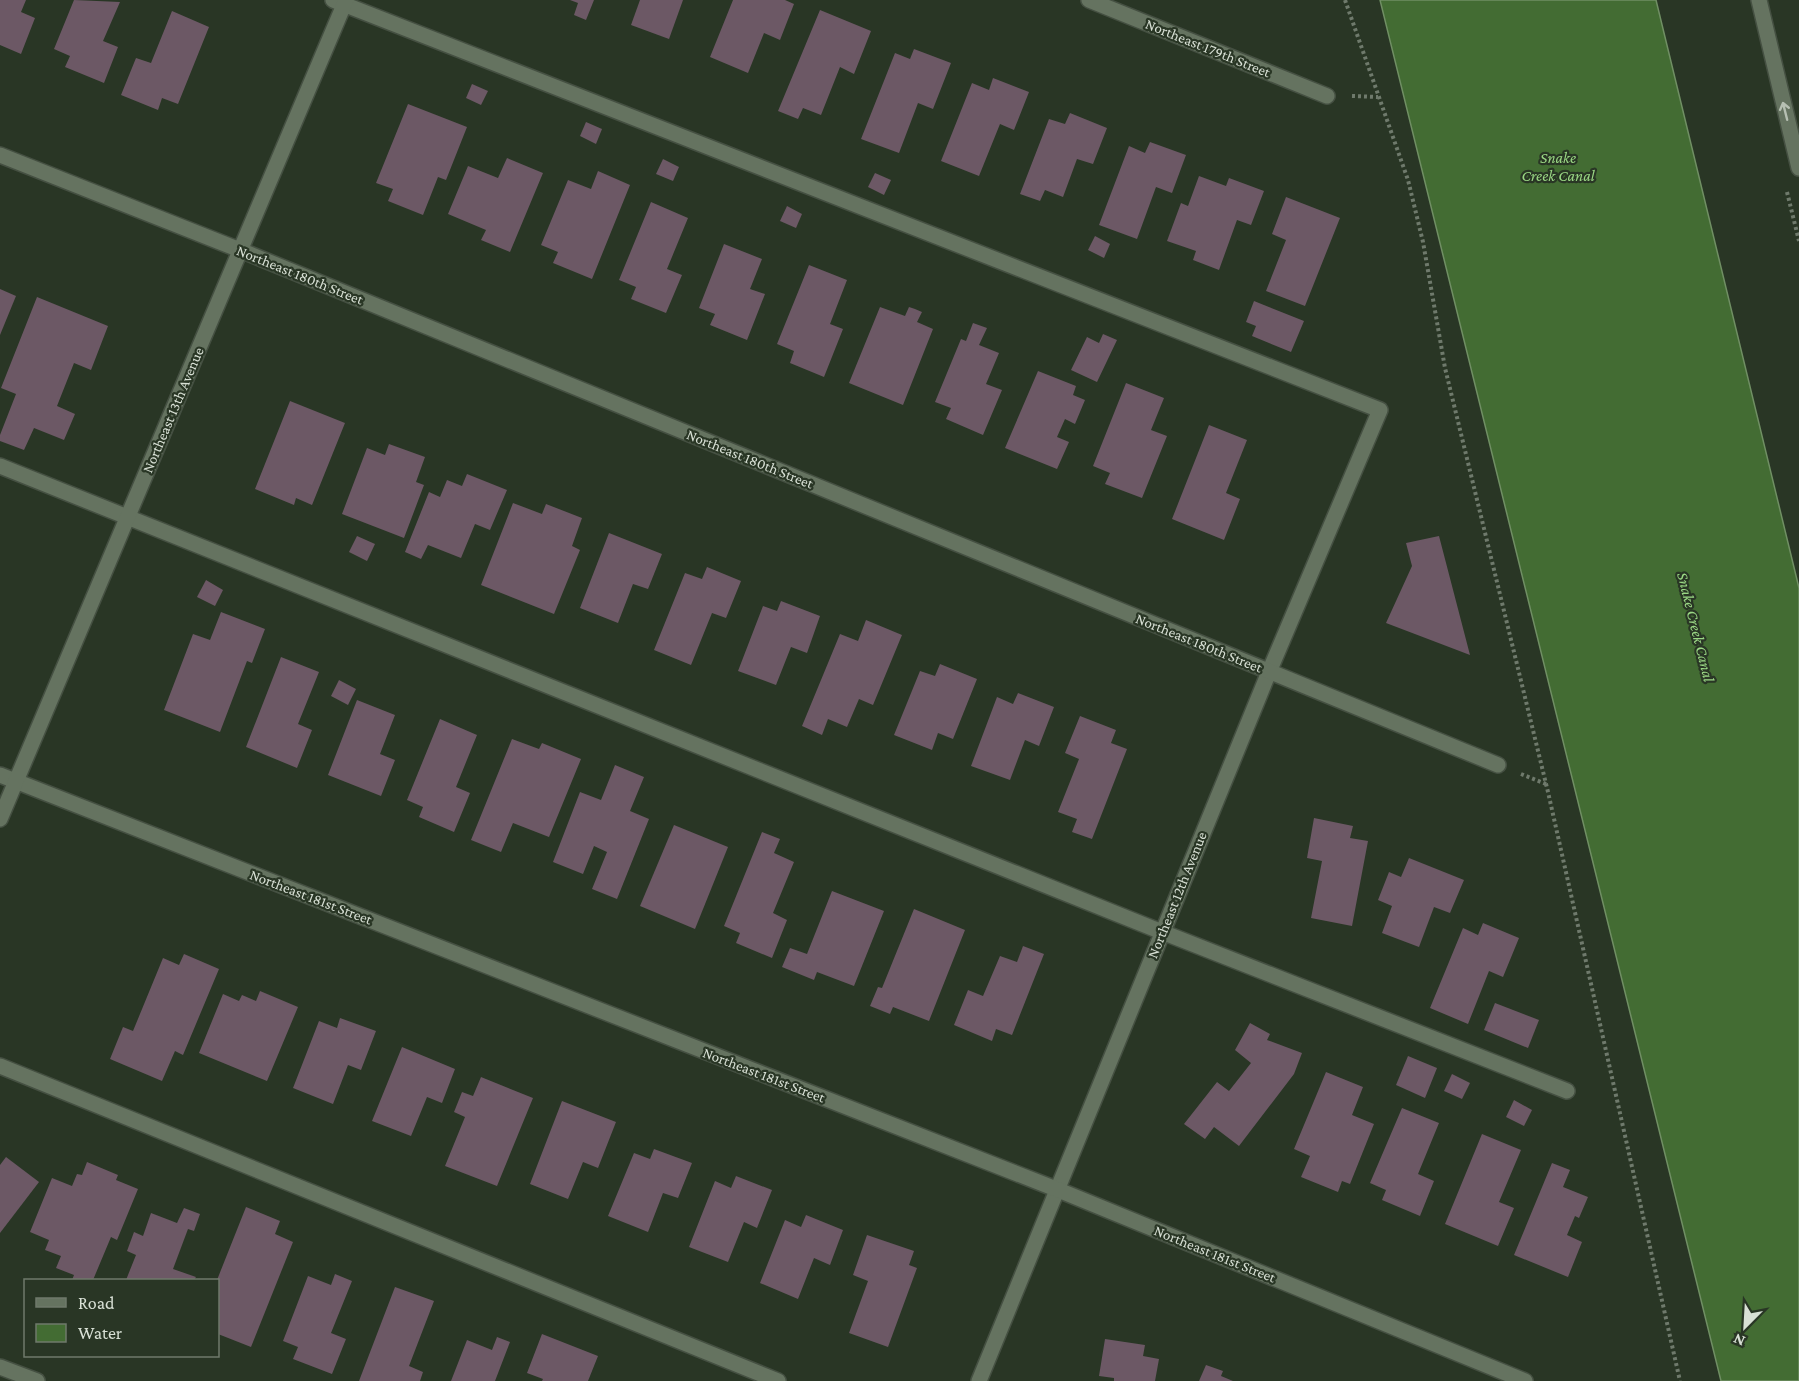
<svg xmlns="http://www.w3.org/2000/svg" width="1799" height="1381" viewBox="0 0 1799 1381" font-family="'Crimson Pro',serif">
  <rect width="100%" height="100%" fill="#293625"/>
  <polygon fill="#436c33" stroke="#708f64" stroke-width="1.5" points="1380,0 1656,0 1799,588 1799,1381 1721,1381"/>
  <g fill="#6c5865">
    <polygon points="0,0 26,0 21,12 35,18 21,54 0,45"/>
    <polygon points="74,0 120,2 103,41 118,47 104,83 65,67 70,56 54,49"/>
    <polygon points="570,0 594,0 586,20 574,15 578,3"/>
    <polygon points="640,0 683,0 669,39 631,25"/>
    <polygon points="733,0 785,0 794,4 780,40 764,33 748,73 710,57"/>
    <polygon points="820,10 871,31 854,74 840,67 821,115 803,108 798,119 778,111"/>
    <polygon points="172,11 209,27 178,104 162,98 158,110 121,95 136,58 151,63"/>
    <polygon points="914,49 951,63 933,109 918,103 899,153 861,139 895,53 910,59"/>
    <polygon points="993,78 1029,92 1014,130 1000,124 979,176 941,161 972,83 989,90"/>
    <polygon points="472,84 488,91 481,105 466,98"/>
    <polygon points="408,104 467,127 446,180 438,177 423,215 388,201 393,189 376,183"/>
    <polygon points="1070,113 1107,128 1093,164 1077,159 1063,197 1045,190 1040,201 1020,194 1049,119 1065,124"/>
    <polygon points="586,122 602,129 596,144 580,136"/>
    <polygon points="1150,142 1186,155 1172,193 1156,187 1137,239 1099,225 1129,146 1145,153"/>
    <polygon points="507,158 543,173 510,252 481,240 486,230 448,214 468,166 498,178"/>
    <polygon points="663,159 679,167 673,181 656,174"/>
    <polygon points="598,171 630,185 592,279 553,263 558,252 541,245 568,180 591,189"/>
    <polygon points="875,173 891,180 884,195 868,187"/>
    <polygon points="1199,176 1226,186 1229,178 1264,191 1251,225 1237,220 1219,270 1193,260 1196,251 1167,241 1181,203 1188,206"/>
    <polygon points="1286,197 1340,218 1305,306 1266,291 1286,240 1272,234"/>
    <polygon points="651,202 688,218 667,269 682,275 666,313 631,299 636,287 619,280"/>
    <polygon points="787,206 802,214 796,228 780,221"/>
    <polygon points="1095,236 1110,244 1104,258 1088,250"/>
    <polygon points="724,244 762,259 750,289 765,294 747,340 710,325 715,314 699,308"/>
    <polygon points="809,265 847,280 830,324 843,329 824,377 790,363 794,351 777,344"/>
    <polygon points="0,289 16,296 0,335"/>
    <polygon points="37,297 108,326 91,370 74,363 57,406 75,414 64,440 34,428 24,450 0,441 0,435 16,394 1,388"/>
    <polygon points="1254,301 1304,321 1291,352 1252,336 1256,326 1246,322"/>
    <polygon points="880,307 905,316 909,307 915,309 922,312 917,322 933,329 903,405 849,383"/>
    <polygon points="973,323 987,328 979,345 999,353 986,384 1002,390 983,435 946,419 951,408 935,402 961,339 966,341"/>
    <polygon points="1103,334 1117,340 1097,382 1071,370 1087,337 1099,343"/>
    <polygon points="1038,371 1076,386 1073,395 1085,400 1075,424 1065,419 1057,437 1069,442 1057,469 1005,448"/>
    <polygon points="1126,383 1164,398 1151,430 1167,436 1142,498 1105,484 1110,473 1093,466"/>
    <polygon points="290,401 345,423 312,505 296,498 294,505 255,489"/>
    <polygon points="1209,425 1247,440 1226,493 1240,499 1224,540 1172,519"/>
    <polygon points="389,444 425,457 416,482 424,485 404,538 342,514 367,448 385,455"/>
    <polygon points="467,474 507,490 490,530 475,524 461,558 428,545 421,559 405,552 429,492 440,497 447,480 462,486"/>
    <polygon points="513,503 542,514 546,504 582,518 572,546 580,550 554,614 481,585"/>
    <polygon points="609,533 662,554 648,589 633,584 618,623 580,608"/>
    <polygon points="357,536 375,544 367,561 349,552"/>
    <polygon points="1439,536 1470,655 1386,623 1412,566 1406,543"/>
    <polygon points="707,567 741,581 726,618 712,613 691,665 654,650 685,573 702,579"/>
    <polygon points="206,580 223,590 215,606 197,597"/>
    <polygon points="781,601 820,616 807,653 791,647 776,685 738,671 763,606 777,611"/>
    <polygon points="221,612 265,629 252,663 247,661 220,732 164,710 193,634 210,640"/>
    <polygon points="866,620 902,635 873,705 859,699 847,727 828,719 822,735 802,726 840,634 858,641"/>
    <polygon points="281,657 319,672 298,724 312,730 297,768 246,747"/>
    <polygon points="940,664 977,679 953,739 938,733 932,750 894,735 920,671 935,676"/>
    <polygon points="339,680 356,689 348,705 331,696"/>
    <polygon points="1018,693 1054,707 1039,746 1025,740 1010,780 971,766 997,697 1013,704"/>
    <polygon points="357,700 395,715 380,754 395,760 381,796 328,775"/>
    <polygon points="1080,716 1116,730 1111,743 1127,749 1092,839 1072,832 1077,819 1058,812 1079,759 1065,753"/>
    <polygon points="440,719 477,735 456,787 470,793 454,832 419,817 423,807 407,800"/>
    <polygon points="512,739 539,749 542,743 581,759 549,837 513,823 501,852 471,840"/>
    <polygon points="615,765 644,777 630,811 649,819 617,899 592,889 607,852 594,846 583,874 553,862 580,792 601,800"/>
    <polygon points="1314,818 1353,826 1350,838 1368,841 1352,926 1311,918 1322,861 1307,858"/>
    <polygon points="674,825 728,847 695,929 640,906"/>
    <polygon points="762,832 780,839 774,853 794,862 773,913 787,920 772,958 736,943 740,933 724,926"/>
    <polygon points="1409,858 1464,880 1450,913 1434,907 1419,947 1382,933 1392,906 1378,900 1389,872 1401,877"/>
    <polygon points="832,891 884,911 854,986 817,972 814,980 782,967 790,948 807,954"/>
    <polygon points="914,909 965,930 929,1021 893,1007 890,1014 870,1006 878,987 882,988"/>
    <polygon points="1483,923 1519,938 1503,977 1489,971 1468,1024 1430,1008 1463,928 1478,935"/>
    <polygon points="1023,946 1044,954 1012,1035 996,1029 992,1041 954,1025 968,990 983,996 1000,956 1017,962"/>
    <polygon points="184,954 219,969 183,1055 175,1051 162,1081 110,1059 123,1027 133,1031 163,958 179,965"/>
    <polygon points="260,991 298,1007 267,1081 199,1053 223,994 239,1001 242,995 256,1001"/>
    <polygon points="1495,1003 1539,1020 1528,1048 1484,1030"/>
    <polygon points="340,1018 376,1031 361,1070 348,1065 333,1104 293,1088 319,1021 337,1028"/>
    <polygon points="1250,1023 1270,1034 1267,1040 1302,1053 1294,1074 1239,1146 1214,1127 1205,1139 1184,1124 1217,1082 1229,1091 1251,1063 1235,1050"/>
    <polygon points="402,1047 455,1069 442,1103 427,1097 411,1136 372,1121"/>
    <polygon points="1408,1056 1437,1068 1425,1098 1396,1085"/>
    <polygon points="1326,1072 1363,1087 1352,1115 1374,1124 1350,1184 1342,1181 1338,1192 1301,1177 1310,1156 1294,1149"/>
    <polygon points="1452,1074 1470,1083 1462,1099 1444,1091"/>
    <polygon points="481,1077 533,1098 497,1186 445,1166 465,1117 454,1112 462,1092 473,1096"/>
    <polygon points="1514,1100 1532,1110 1524,1126 1506,1117"/>
    <polygon points="562,1101 616,1122 598,1168 583,1162 568,1199 530,1184"/>
    <polygon points="1402,1108 1439,1123 1418,1174 1434,1181 1420,1216 1382,1200 1386,1190 1370,1183"/>
    <polygon points="1482,1134 1521,1150 1499,1202 1514,1208 1498,1246 1445,1224"/>
    <polygon points="654,1149 692,1163 678,1198 663,1193 648,1232 608,1216 634,1153 650,1159"/>
    <polygon points="6,1157 39,1182 0,1233 0,1165"/>
    <polygon points="87,1162 118,1175 116,1180 138,1189 117,1240 111,1237 93,1280 72,1280 74,1275 56,1268 61,1256 45,1250 49,1240 30,1232 52,1178 72,1186 77,1174 82,1175"/>
    <polygon points="1552,1163 1570,1170 1563,1187 1588,1197 1579,1218 1575,1216 1567,1235 1582,1242 1568,1277 1514,1255"/>
    <polygon points="736,1176 772,1190 757,1228 744,1222 728,1262 689,1247 715,1181 731,1188"/>
    <polygon points="246,1207 280,1221 275,1234 293,1242 251,1347 218,1334 217,1280"/>
    <polygon points="184,1208 200,1214 194,1231 188,1229 173,1269 196,1277 194,1280 126,1280 136,1255 127,1251 134,1232 143,1236 151,1213 177,1223"/>
    <polygon points="806,1215 843,1230 830,1265 814,1258 798,1299 760,1283 785,1220 801,1227"/>
    <polygon points="867,1235 914,1251 909,1265 917,1268 888,1347 849,1333 868,1281 853,1275"/>
    <polygon points="335,1274 352,1281 331,1333 346,1339 332,1374 293,1359 298,1347 283,1341 308,1276 331,1285"/>
    <polygon points="395,1287 434,1301 409,1366 423,1372 420,1381 359,1381"/>
    <polygon points="542,1334 598,1356 588,1381 542,1381 543,1379 527,1373"/>
    <polygon points="497,1337 510,1342 495,1381 451,1381 467,1340 492,1350"/>
    <polygon points="1105,1339 1145,1345 1143,1356 1159,1359 1155,1381 1114,1381 1114,1378 1099,1376"/>
    <polygon points="1206,1365 1223,1371 1221,1376 1233,1381 1199,1381"/>
  </g>
  <g fill="none" stroke-linecap="round" stroke-linejoin="round">
    <g stroke="#455042" stroke-width="18">
      <g id="minor">
        <polyline points="333,0 1380,410 1269,672 979,1381"/>
        <polyline points="1089,0 1327,96"/>
        <polyline points="1759,0 1799,168"/>
        <polyline points="0,155 240,250 1498,765"/>
        <polyline points="0,466 1162,932 1567,1091"/>
        <polyline points="0,775 1056,1189 1525,1381"/>
        <polyline points="0,819 346,0"/>
        <polyline points="0,1066 778,1381"/>
        <polyline points="0,1367 37,1381"/>
      </g>
    </g>
    <g stroke="#6f7a6c" stroke-width="4" stroke-dasharray="3 3" stroke-linecap="butt">
      <polyline points="1345,0 1408,180 1423,242 1445,368 1548,792 1680,1381"/>
      <polyline points="1352,96 1378,97"/>
      <polyline points="1787,192 1799,241"/>
      <polyline points="1521,774 1546,784"/>
    </g>
    <use href="#minor" stroke="#657360" stroke-width="15"/>
  </g>
  <defs><path id="oneway-shaft" d="M-6 0H5M1.5-3L5.5 0L1.5 3" fill="none" stroke-width="1.6" stroke-linecap="round" stroke-linejoin="round" transform="scale(1.5)"/></defs>
  <use stroke="#b6bfb2" href="#oneway-shaft" transform="translate(1785 111) rotate(-104)"/>
  <g text-anchor="middle" dominant-baseline="central" stroke-width="4.5" stroke-linejoin="round" paint-order="stroke">
    <g font-size="15" fill="#d8e0d5" stroke="#293625">
      <text transform="translate(1208 48) rotate(22)">Northeast 179th Street</text>
      <text transform="translate(300 275) rotate(22)">Northeast 180th Street</text>
      <text transform="translate(173 410) rotate(-67)">Northeast 13th Avenue</text>
      <text transform="translate(750 459) rotate(22)">Northeast 180th Street</text>
      <text transform="translate(1199 643) rotate(22)">Northeast 180th Street</text>
      <text transform="translate(1177 895) rotate(-68)">Northeast 12th Avenue</text>
      <text transform="translate(311 897) rotate(21)">Northeast 181st Street</text>
      <text transform="translate(764 1075) rotate(21)">Northeast 181st Street</text>
      <text transform="translate(1215 1254) rotate(22)">Northeast 181st Street</text>
    </g>
    <g font-size="16" font-style="italic" fill="#9ad784" stroke="#293625">
      <text x="1558" y="157">Snake<tspan x="1558" dy="18">Creek Canal</tspan></text>
      <text transform="translate(1696 627) rotate(76)">Snake Creek Canal</text>
    </g>
  </g>
  <rect x="24" y="1279" width="195" height="78" fill="#293625" stroke="#6f7a6b" stroke-width="1.5"/>
  <rect x="36" y="1298" width="30" height="9" fill="#657360" stroke="#6f7a6b" stroke-width="1.5"/>
  <text x="78" y="1309" font-size="18" fill="#d8e0d5">Road</text>
  <rect x="36" y="1324" width="30" height="18" fill="#436c33" stroke="#6f7a6b" stroke-width="1.5"/>
  <text x="78" y="1339" font-size="18" fill="#d8e0d5">Water</text>
  <g transform="translate(1745 1327) rotate(204)" stroke="#293625" stroke-width="4.5" paint-order="stroke">
  <path d="M0-4.5L10 22L0 15L-10 22Z" fill="#d8e0d5"/>
  <text y="-9" font-size="16" font-weight="bold" text-anchor="middle" fill="#d8e0d5">N</text>
  </g>
</svg>
